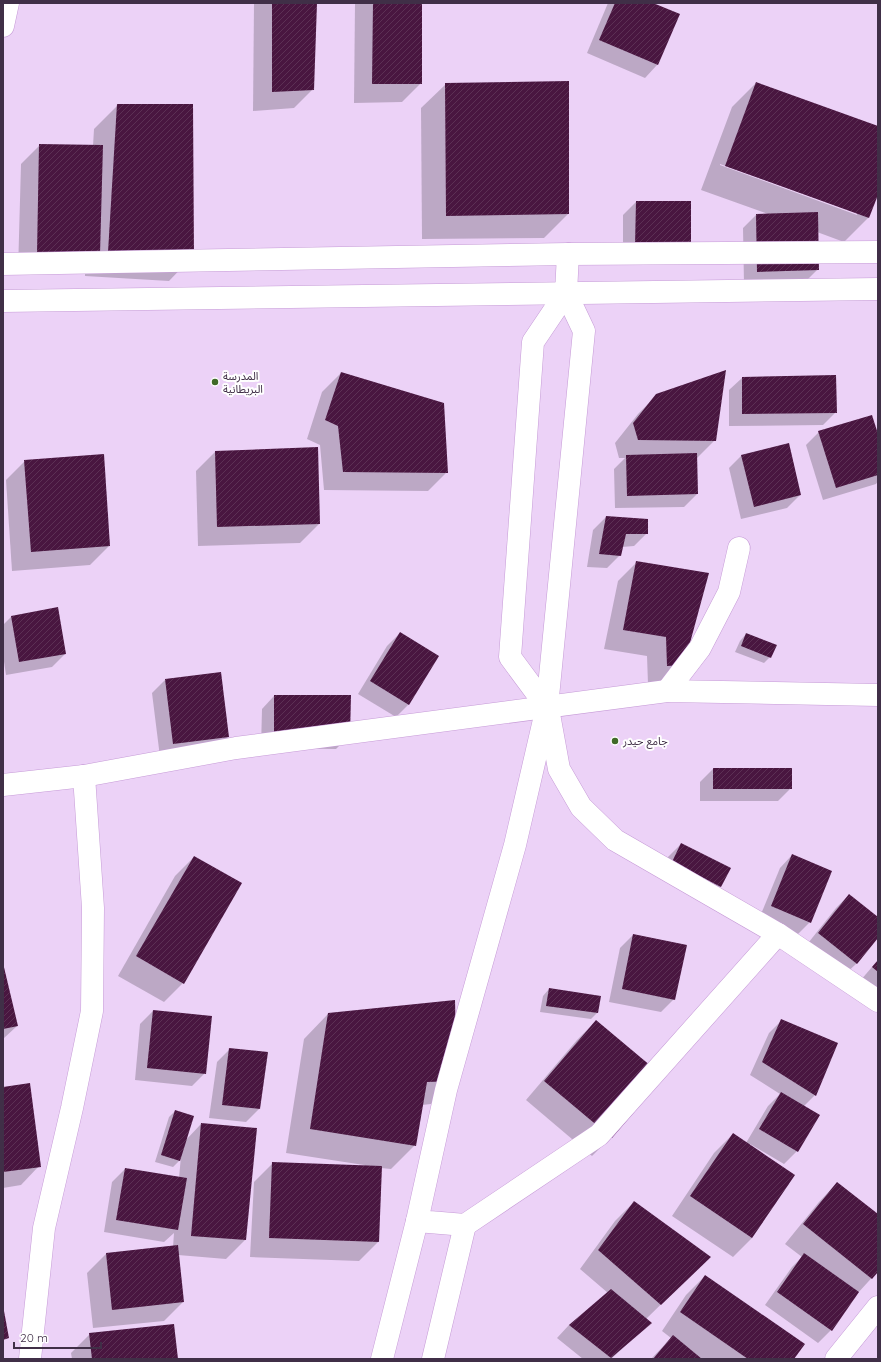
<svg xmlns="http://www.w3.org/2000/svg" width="881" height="1362" viewBox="0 0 881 1362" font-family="Quicksand,'Noto Sans Arabic',sans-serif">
  <defs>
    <pattern id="building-hatch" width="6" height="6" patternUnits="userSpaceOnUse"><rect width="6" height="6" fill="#491640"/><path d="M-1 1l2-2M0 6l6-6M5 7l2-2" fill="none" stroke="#5c3054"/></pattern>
  </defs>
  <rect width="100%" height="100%" fill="#ecd2f7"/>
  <g fill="#0003" fill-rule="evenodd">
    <polygon points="254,3 316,3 313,89 294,108 253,111"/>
    <polygon points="355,3 421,3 421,83 402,102 354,103"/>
    <polygon points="608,3 650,3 657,65 645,78 587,53"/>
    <path d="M 756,83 L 878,128 L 878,192 L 868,218 L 844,242 L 817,232 L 818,269 L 805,282 L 744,284 L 743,228 L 756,215 L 768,214 L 701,190 L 732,107 ZM 720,164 L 857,213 L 857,215 L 720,165 Z"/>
    <polygon points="446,84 568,214 544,238 422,239 421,108"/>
    <polygon points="118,105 193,256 169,281 85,276 85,268 18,272 21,164 40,145 93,146 94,129"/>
    <polygon points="636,202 690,202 623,259 623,215"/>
    <polygon points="341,373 447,472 428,491 324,490 320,445 307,439 322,392"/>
    <polygon points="835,376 836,412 823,425 729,426 729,390 742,378"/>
    <polygon points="657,395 715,440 696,459 697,494 684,507 615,508 614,469 625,458 619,458 615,443 638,414"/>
    <polygon points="819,432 878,437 878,481 876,484 823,500 806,445"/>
    <polygon points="215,452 319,524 300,543 198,546 196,471"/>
    <polygon points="742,455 800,495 787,508 741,519 729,468"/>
    <polygon points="25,461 109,546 90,565 12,571 6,480"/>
    <polygon points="606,517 647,533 634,546 622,547 620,555 607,568 587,567 593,530"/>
    <polygon points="637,562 683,665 664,684 648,684 647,656 604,649 618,581"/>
    <polygon points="12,616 65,654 52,667 6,675 3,655 3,625"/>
    <polygon points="400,633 409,704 396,717 358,694 387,646"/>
    <polygon points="746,634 770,657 764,663 735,652 740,641"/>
    <polygon points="220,673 228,737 215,749 160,757 152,693 165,680"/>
    <polygon points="274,696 349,736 336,749 261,748 262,709"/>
    <polygon points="713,769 791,788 778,801 700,801 700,782"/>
    <polygon points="681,844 721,886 708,899 660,875 668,857"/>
    <polygon points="792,855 810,922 797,935 759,919 780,868"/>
    <polygon points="194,857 183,983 164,1002 118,976 175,876"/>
    <polygon points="849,895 878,918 878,936 856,964 843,976 805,947 836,908"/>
    <polygon points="633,935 674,999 661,1012 609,1002 620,948"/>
    <polygon points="878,960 878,996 860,981"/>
    <polygon points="3,965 17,1026 3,1039"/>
    <polygon points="549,989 600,997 597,1013 591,1019 540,1012 543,996"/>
    <polygon points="153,1011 205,1073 192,1086 135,1080 140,1024"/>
    <polygon points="328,1014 456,1080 431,1104 422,1105 415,1145 391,1169 381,1168 378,1242 359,1261 250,1257 254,1182 273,1163 364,1167 364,1165 286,1153 304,1039"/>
    <polygon points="782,1020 837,1043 815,1095 804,1106 797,1151 784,1164 750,1144 749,1145 794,1176 752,1238 733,1257 672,1216 714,1153 733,1134 746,1143 768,1106 780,1094 750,1075 769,1033"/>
    <polygon points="596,1021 611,1137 592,1156 526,1100 577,1040"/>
    <polygon points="230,1049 266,1053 259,1109 246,1122 209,1118 217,1062"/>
    <polygon points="3,1088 39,1166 21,1185 3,1188"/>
    <polygon points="175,1111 185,1141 201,1124 256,1129 245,1240 226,1259 178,1255 183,1302 164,1321 93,1328 87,1273 106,1254 173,1247 174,1233 164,1242 104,1232 112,1182 125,1169 179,1178 181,1156 179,1161 173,1167 155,1162 169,1117"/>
    <polygon points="837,1183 878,1216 878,1271 857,1294 831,1330 818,1343 765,1305 792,1267 802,1257 785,1244 819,1202"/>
    <polygon points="634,1202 690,1276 646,1319 650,1323 611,1359 583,1359 557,1338 569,1325 608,1293 580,1269 615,1221"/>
    <polygon points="705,1276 793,1359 651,1359 671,1338 662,1331 686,1295"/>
    <polygon points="90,1334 177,1359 72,1359 71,1353"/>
  </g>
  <g fill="url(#building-hatch)">
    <polygon points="272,3 317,3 314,90 272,92"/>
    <polygon points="373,3 422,3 422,84 372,84"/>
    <polygon points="615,3 653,3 680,14 658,65 599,40"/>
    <polygon points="569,81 569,214 446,216 445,83"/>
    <polygon points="756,82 878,126 878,195 869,218 725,166"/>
    <polygon points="117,104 193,104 194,257 108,252"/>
    <polygon points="39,144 103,145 100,254 37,254"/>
    <polygon points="636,201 691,201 691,246 635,246"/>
    <polygon points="818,212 819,270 757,272 756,214"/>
    <polygon points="726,370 716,441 638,440 633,423 656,394"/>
    <polygon points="341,372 444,403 448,473 343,472 338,426 325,420"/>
    <polygon points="836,375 837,413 742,414 742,377"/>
    <polygon points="872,415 878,434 878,475 836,488 818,431"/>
    <polygon points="789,443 801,495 754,507 741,455"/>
    <polygon points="318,447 320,524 217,527 215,451"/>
    <polygon points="697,453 698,494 627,496 626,455"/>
    <polygon points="104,454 110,546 31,552 24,460"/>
    <polygon points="606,516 648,519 648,534 626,534 621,556 599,554"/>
    <polygon points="636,561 709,573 684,665 667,666 666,637 623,630"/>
    <polygon points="58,607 66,654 19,662 11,616"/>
    <polygon points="400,632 439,656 409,705 370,681"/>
    <polygon points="746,633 777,645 771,658 741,646"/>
    <polygon points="221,672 229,737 173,744 165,679"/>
    <polygon points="274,695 351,695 350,736 274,736"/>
    <rect x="713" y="768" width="79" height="21"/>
    <polygon points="681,843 731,868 721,887 672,862"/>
    <polygon points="792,854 832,871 811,923 771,906"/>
    <polygon points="194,856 242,883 184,984 136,956"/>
    <polygon points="849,894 878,917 878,938 857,964 818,933"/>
    <polygon points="633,934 687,945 675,1000 622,989"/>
    <polygon points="878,960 878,972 872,967"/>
    <polygon points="3,963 18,1026 3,1029"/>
    <polygon points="549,988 601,996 598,1013 546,1006"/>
    <polygon points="455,1000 457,1081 427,1082 416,1146 310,1129 328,1013"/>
    <polygon points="153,1010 212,1016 206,1074 147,1068"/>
    <polygon points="781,1019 838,1043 816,1096 762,1062"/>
    <polygon points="596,1020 664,1077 612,1138 544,1081"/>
    <polygon points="229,1048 268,1052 260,1109 222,1105"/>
    <polygon points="30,1083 41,1167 3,1172 3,1087"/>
    <polygon points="781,1092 820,1115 798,1152 759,1129"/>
    <polygon points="175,1110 194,1116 180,1161 161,1155"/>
    <polygon points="201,1123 257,1128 246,1240 191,1236"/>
    <polygon points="733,1133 795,1175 752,1238 690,1196"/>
    <polygon points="272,1162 382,1166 379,1242 269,1238"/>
    <polygon points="125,1168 187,1178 178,1230 116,1220"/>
    <polygon points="837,1182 878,1214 878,1272 872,1279 803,1224"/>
    <polygon points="634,1201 711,1257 661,1305 598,1250"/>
    <polygon points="178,1245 184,1302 112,1310 106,1253"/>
    <polygon points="804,1253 859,1292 832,1331 777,1292"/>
    <polygon points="705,1275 805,1344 794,1359 748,1359 680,1312"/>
    <polygon points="611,1289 652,1323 611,1358 569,1325"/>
    <polygon points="4,1311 9,1338 3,1340 3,1312"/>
    <polygon points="174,1324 178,1359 92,1359 89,1333"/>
    <polygon points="673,1335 702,1359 653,1359"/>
  </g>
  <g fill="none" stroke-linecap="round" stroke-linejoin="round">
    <g stroke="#c69bd7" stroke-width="23">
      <g id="street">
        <polyline points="3,26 8,3"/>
        <polyline points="667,691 700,648 729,592 739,548"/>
        <polyline points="547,707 515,845 446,1090 417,1221 465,1225 599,1135 778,934 878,1001"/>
        <polyline points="549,714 559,769 581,807 615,840 778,934"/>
        <polyline points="3,785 84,776 236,748 667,691 878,695"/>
        <polyline points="30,1359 44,1228 72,1108 92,1011 93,908 84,776"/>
        <polyline points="836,1359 878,1307"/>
      </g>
    </g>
    <g stroke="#c69bd7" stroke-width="23">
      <g id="secondary">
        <polyline points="3,264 568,254 878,252"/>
        <polyline points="3,301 878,289"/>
        <polyline points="547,707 584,331 566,293 568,254"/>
        <polyline points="547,707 510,657 533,342 566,293"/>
        <polyline points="382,1359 417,1221"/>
        <polyline points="433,1359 465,1225"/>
      </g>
    </g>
    <use href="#street" stroke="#fff" stroke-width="22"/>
    <use href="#secondary" stroke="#fff" stroke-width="22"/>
  </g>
  <g fill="#3f6a27" stroke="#fefefe" stroke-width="1.5">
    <circle cx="215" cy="382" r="4"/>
    <circle cx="615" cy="741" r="4"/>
  </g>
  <g text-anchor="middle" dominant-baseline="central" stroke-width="4" stroke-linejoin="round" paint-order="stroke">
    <g font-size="11" fill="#402f47" stroke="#fefefe" text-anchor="start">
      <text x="223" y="376">المدرسة<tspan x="223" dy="13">البريطانية</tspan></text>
      <text x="623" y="741">جامع حيدر</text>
    </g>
  </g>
  <rect width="881" height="1362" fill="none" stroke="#402f47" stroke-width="8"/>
  <path d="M14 1342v6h87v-6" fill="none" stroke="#402f47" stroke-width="2"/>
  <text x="20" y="1342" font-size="12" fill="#402f47" stroke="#fefefe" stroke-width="3" paint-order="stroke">20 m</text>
</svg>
